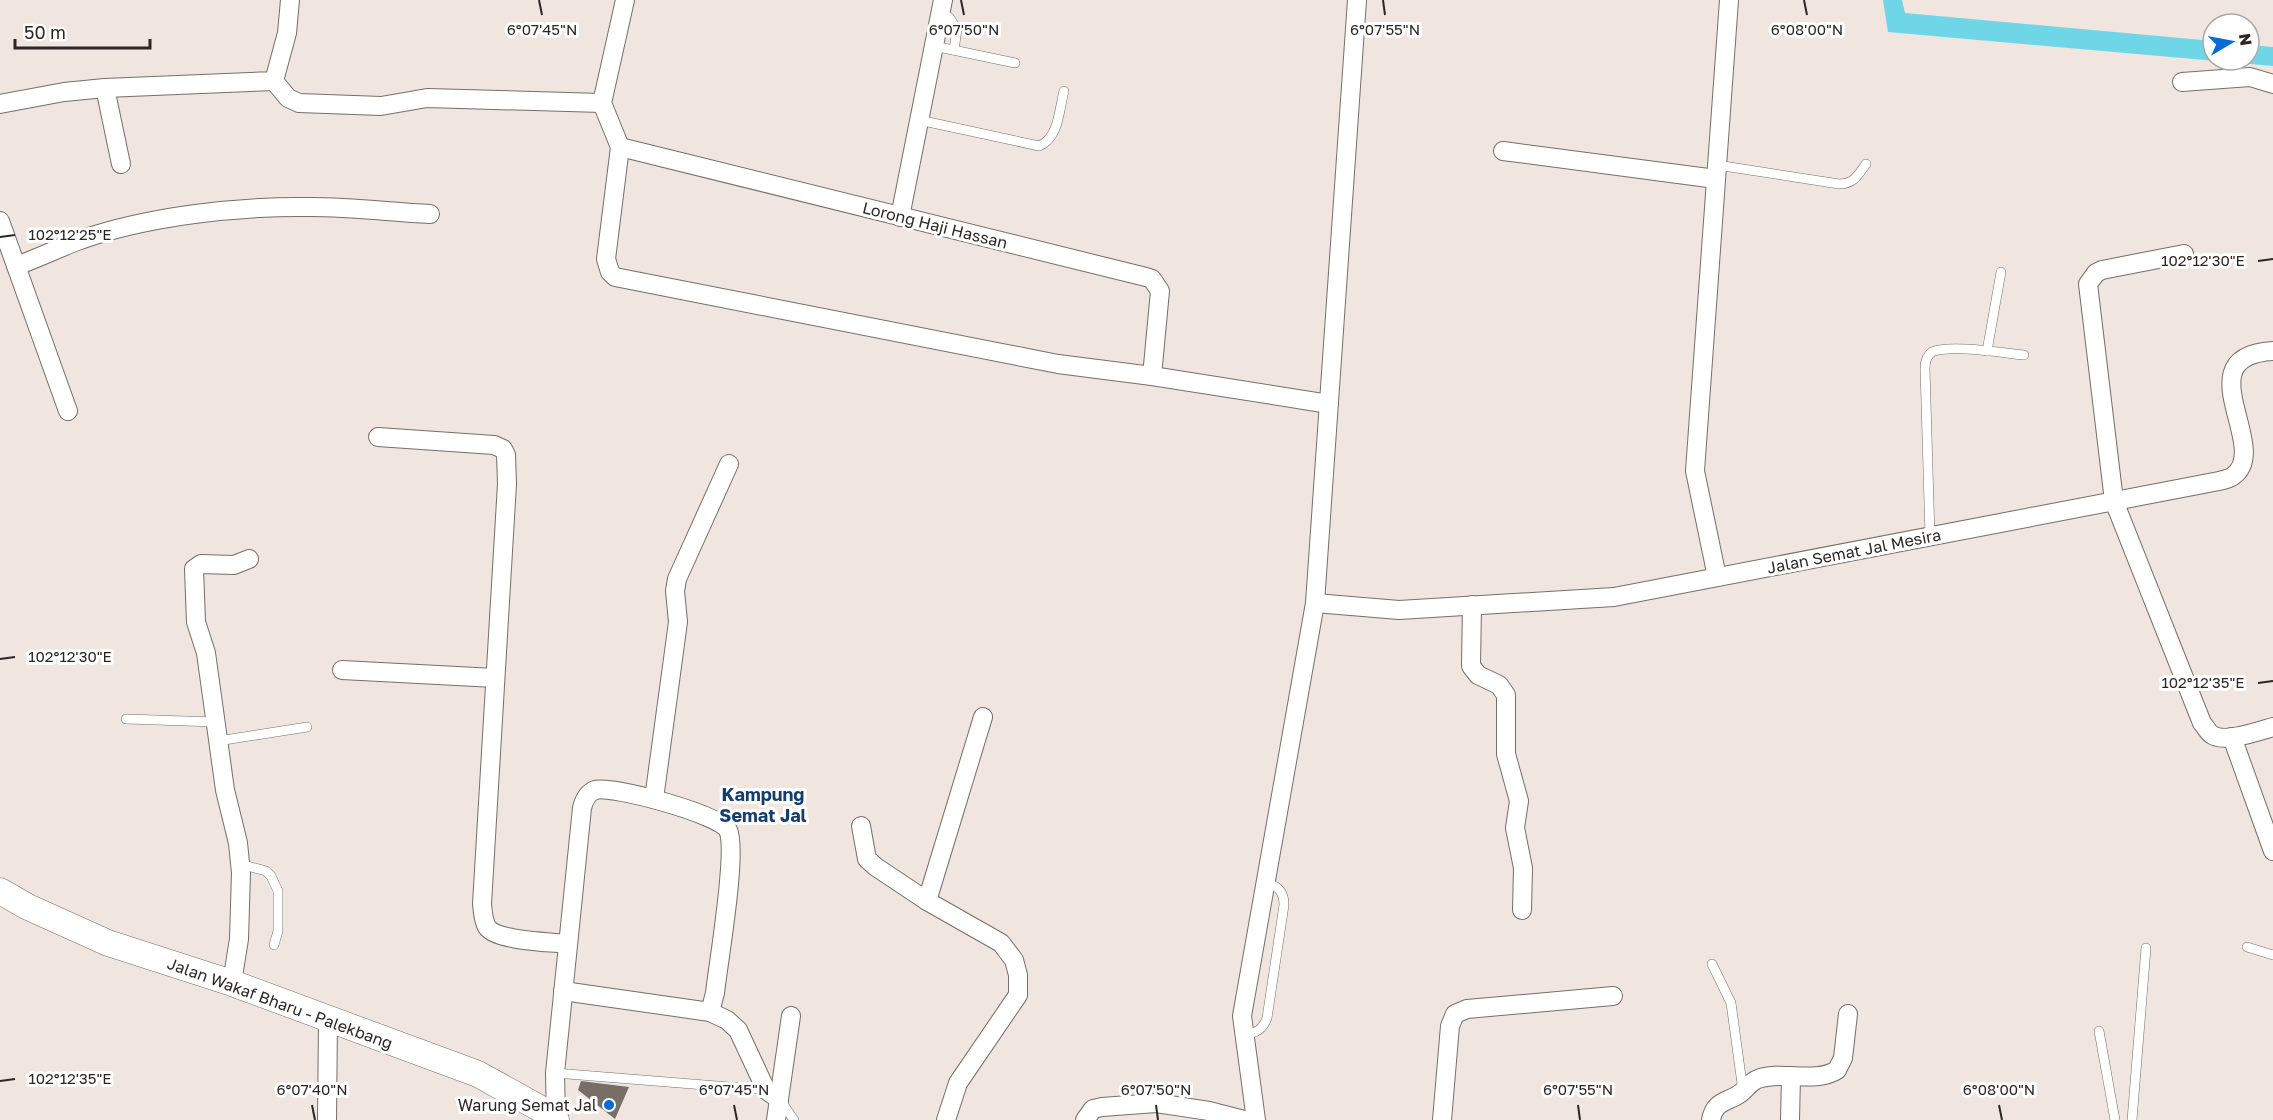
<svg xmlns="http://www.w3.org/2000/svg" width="2273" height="1120" viewBox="0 0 2273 1120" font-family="'Golos Text',sans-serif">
  <rect width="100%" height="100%" fill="#f0e5df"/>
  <polygon fill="#6ed6e7" points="1883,0 1902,0 1905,13 2213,41 2213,60 2249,60 2249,45 2273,47 2273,66 1888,32"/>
  <polygon fill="#776e68" points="581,1081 629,1087 615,1119 578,1090"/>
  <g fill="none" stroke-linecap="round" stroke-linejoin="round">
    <g stroke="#776e69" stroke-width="10">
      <g id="service">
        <polyline points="940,13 949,17 957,29 954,50"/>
        <polyline points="934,46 1015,63"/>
        <path d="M 919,120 L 1039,146 C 1059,138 1059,110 1064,91"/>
        <path d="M 1717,165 L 1839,184 C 1854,184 1858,175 1866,164"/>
        <polyline points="1987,351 2001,272"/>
        <path d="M 1930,536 L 1925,369 C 1925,363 1926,356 1932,352 C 1950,344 2003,353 2024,355"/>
        <polyline points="126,719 216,722"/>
        <polyline points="218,741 307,727"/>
        <polyline points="240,864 266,871 271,876 278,891 278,931 274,945"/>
        <polyline points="2247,947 2273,955"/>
        <polyline points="1712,964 1731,1003 1743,1091"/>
        <polyline points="2099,1031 2115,1120"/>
        <path d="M 1244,1034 C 1256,1034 1263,1029 1267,1018 L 1284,905 C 1284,892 1278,885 1265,883"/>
        <polyline points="555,1073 766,1090"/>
        <polyline points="781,1101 794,1120"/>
        <polyline points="2132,1120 2146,948"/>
      </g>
    </g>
    <g stroke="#776e69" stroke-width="20">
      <g id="minor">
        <polyline points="625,0 602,103 620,147 606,259 610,272 615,277 1058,364 1152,376 1329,404"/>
        <polyline points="274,81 288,98 299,103 381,106 427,98 602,103"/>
        <polyline points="2182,82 2250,77 2273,84"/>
        <polyline points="105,88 121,164"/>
        <polyline points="0,104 64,92 105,88 274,81 287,33 290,0"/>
        <polyline points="620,147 1146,277 1152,279 1160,291 1152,376"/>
        <polyline points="1503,151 1716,179"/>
        <polyline points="900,217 943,0"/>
        <polyline points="0,221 68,411"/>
        <path d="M 2184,254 L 2102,270 L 2096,273 L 2088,284 L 2114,501 L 2202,723 C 2205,726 2208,732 2211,734 C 2223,744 2259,731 2273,727"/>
        <path d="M 16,266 C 38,258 59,248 80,240 C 149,216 238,206 311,207 C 351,207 391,212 430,214"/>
        <path d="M 378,437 L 494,445 L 503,449 L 506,455 L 507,484 L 482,904 C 483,912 483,920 487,927 C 496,941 551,942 568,944"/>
        <polyline points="1717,577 1695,471 1729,0"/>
        <path d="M 1315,603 L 1399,610 L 1614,597 L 2219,481 C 2223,480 2229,479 2233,476 C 2273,448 2183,356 2273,351"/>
        <polyline points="1472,605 1471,666 1478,675 1499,685 1506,695 1506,754 1519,801 1515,828 1523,868 1522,910"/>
        <polyline points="342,670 495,678"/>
        <polyline points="2232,737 2273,851"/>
        <polyline points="654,799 678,622 675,591 677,579 729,464"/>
        <polyline points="861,826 867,859 876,867 927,901 1001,943 1014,960 1018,975 1018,995 958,1083 946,1120"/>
        <polyline points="927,901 983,717"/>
        <polyline points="232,983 239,939 241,873 238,843 225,790 206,653 196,622 194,569 201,564 234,565 249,559"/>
        <polyline points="563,991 710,1012 727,1020 738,1030 766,1090 779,1099"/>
        <polyline points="327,1120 328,1020"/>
        <path d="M 556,1120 L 555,1073 L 582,808 C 584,800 587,793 595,790 C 613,785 721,815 728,830 C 738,851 718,964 715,993 L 710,1012"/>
        <polyline points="776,1120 791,1016"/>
        <polyline points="1085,1120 1093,1109 1102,1107 1156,1103 1209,1111 1244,1120"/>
        <polyline points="1256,1120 1242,1016 1315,603 1357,0"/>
        <polyline points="1442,1120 1450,1026 1455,1014 1467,1009 1613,996"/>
        <path d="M 1711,1120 C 1714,1103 1723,1103 1736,1096 C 1745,1092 1749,1082 1758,1079 C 1781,1070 1815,1084 1837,1070 L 1843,1058 L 1848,1014"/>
        <polyline points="1790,1120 1791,1076"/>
      </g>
    </g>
    <g stroke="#776e69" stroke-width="27">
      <polyline id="secondary" points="0,891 28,907 108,943 232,983 478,1074 541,1109 556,1120"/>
    </g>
    <use href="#service" stroke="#fff" stroke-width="9"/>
    <use href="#minor" stroke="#fff" stroke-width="18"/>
    <use href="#secondary" stroke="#fff" stroke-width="26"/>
  </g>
  <path fill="none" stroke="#2b2725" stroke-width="2" d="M 539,0 L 542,15M 961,0 L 964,15M 1383,0 L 1385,15M 1804,0 L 1807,15M 0,237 L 15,235M 2258,261 L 2273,259M 0,659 L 15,657M 2258,683 L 2273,681M 0,1081 L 15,1079M 312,1105 L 315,1120M 734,1105 L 737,1120M 1156,1105 L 1158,1120M 1578,1105 L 1580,1120M 1999,1105 L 2002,1120"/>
  <circle fill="#036bd3" stroke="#fff" stroke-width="2" cx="609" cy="1105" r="6"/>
  <g text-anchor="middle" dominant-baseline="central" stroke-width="6" stroke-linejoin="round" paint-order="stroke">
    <g font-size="16" fill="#2b2725" stroke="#fff">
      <text transform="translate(935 225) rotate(14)">Lorong Haji Hassan</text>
      <text transform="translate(1854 551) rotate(-11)">Jalan Semat Jal Mesira</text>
      <text transform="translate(280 1003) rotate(20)">Jalan Wakaf Bharu - Palekbang</text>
    </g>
    <g font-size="16" fill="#2b2725" stroke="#fff" text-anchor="end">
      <text x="597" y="1105">Warung Semat Jal</text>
    </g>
    <g font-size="18" font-weight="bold" fill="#143e71" stroke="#fff">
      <text x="763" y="794">Kampung<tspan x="763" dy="21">Semat Jal</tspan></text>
    </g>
  </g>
  <g font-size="15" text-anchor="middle" fill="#2b2725" stroke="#fff" stroke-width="6" stroke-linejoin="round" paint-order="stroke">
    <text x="542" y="35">6°07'45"N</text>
    <text x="964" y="35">6°07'50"N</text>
    <text x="1385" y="35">6°07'55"N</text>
    <text x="1807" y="35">6°08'00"N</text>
    <text x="70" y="240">102°12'25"E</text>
    <text x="2203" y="266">102°12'30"E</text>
    <text x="70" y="662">102°12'30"E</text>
    <text x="2203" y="688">102°12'35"E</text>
    <text x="70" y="1084">102°12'35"E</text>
    <text x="312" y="1095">6°07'40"N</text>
    <text x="734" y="1095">6°07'45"N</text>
    <text x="1156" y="1095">6°07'50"N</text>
    <text x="1578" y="1095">6°07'55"N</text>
    <text x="1999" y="1095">6°08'00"N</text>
  </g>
  <g transform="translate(2231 42) rotate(80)"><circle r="28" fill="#ffffff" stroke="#aaa9a8" stroke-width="1.5"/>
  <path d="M0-4.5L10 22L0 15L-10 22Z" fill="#036bd3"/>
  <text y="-9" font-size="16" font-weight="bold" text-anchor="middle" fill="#2b2725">N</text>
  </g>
  <path d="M15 39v9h135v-9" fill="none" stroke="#2b2725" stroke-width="3"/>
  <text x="24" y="39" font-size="18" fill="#2b2725" stroke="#ffffff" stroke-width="4.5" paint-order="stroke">50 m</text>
</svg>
